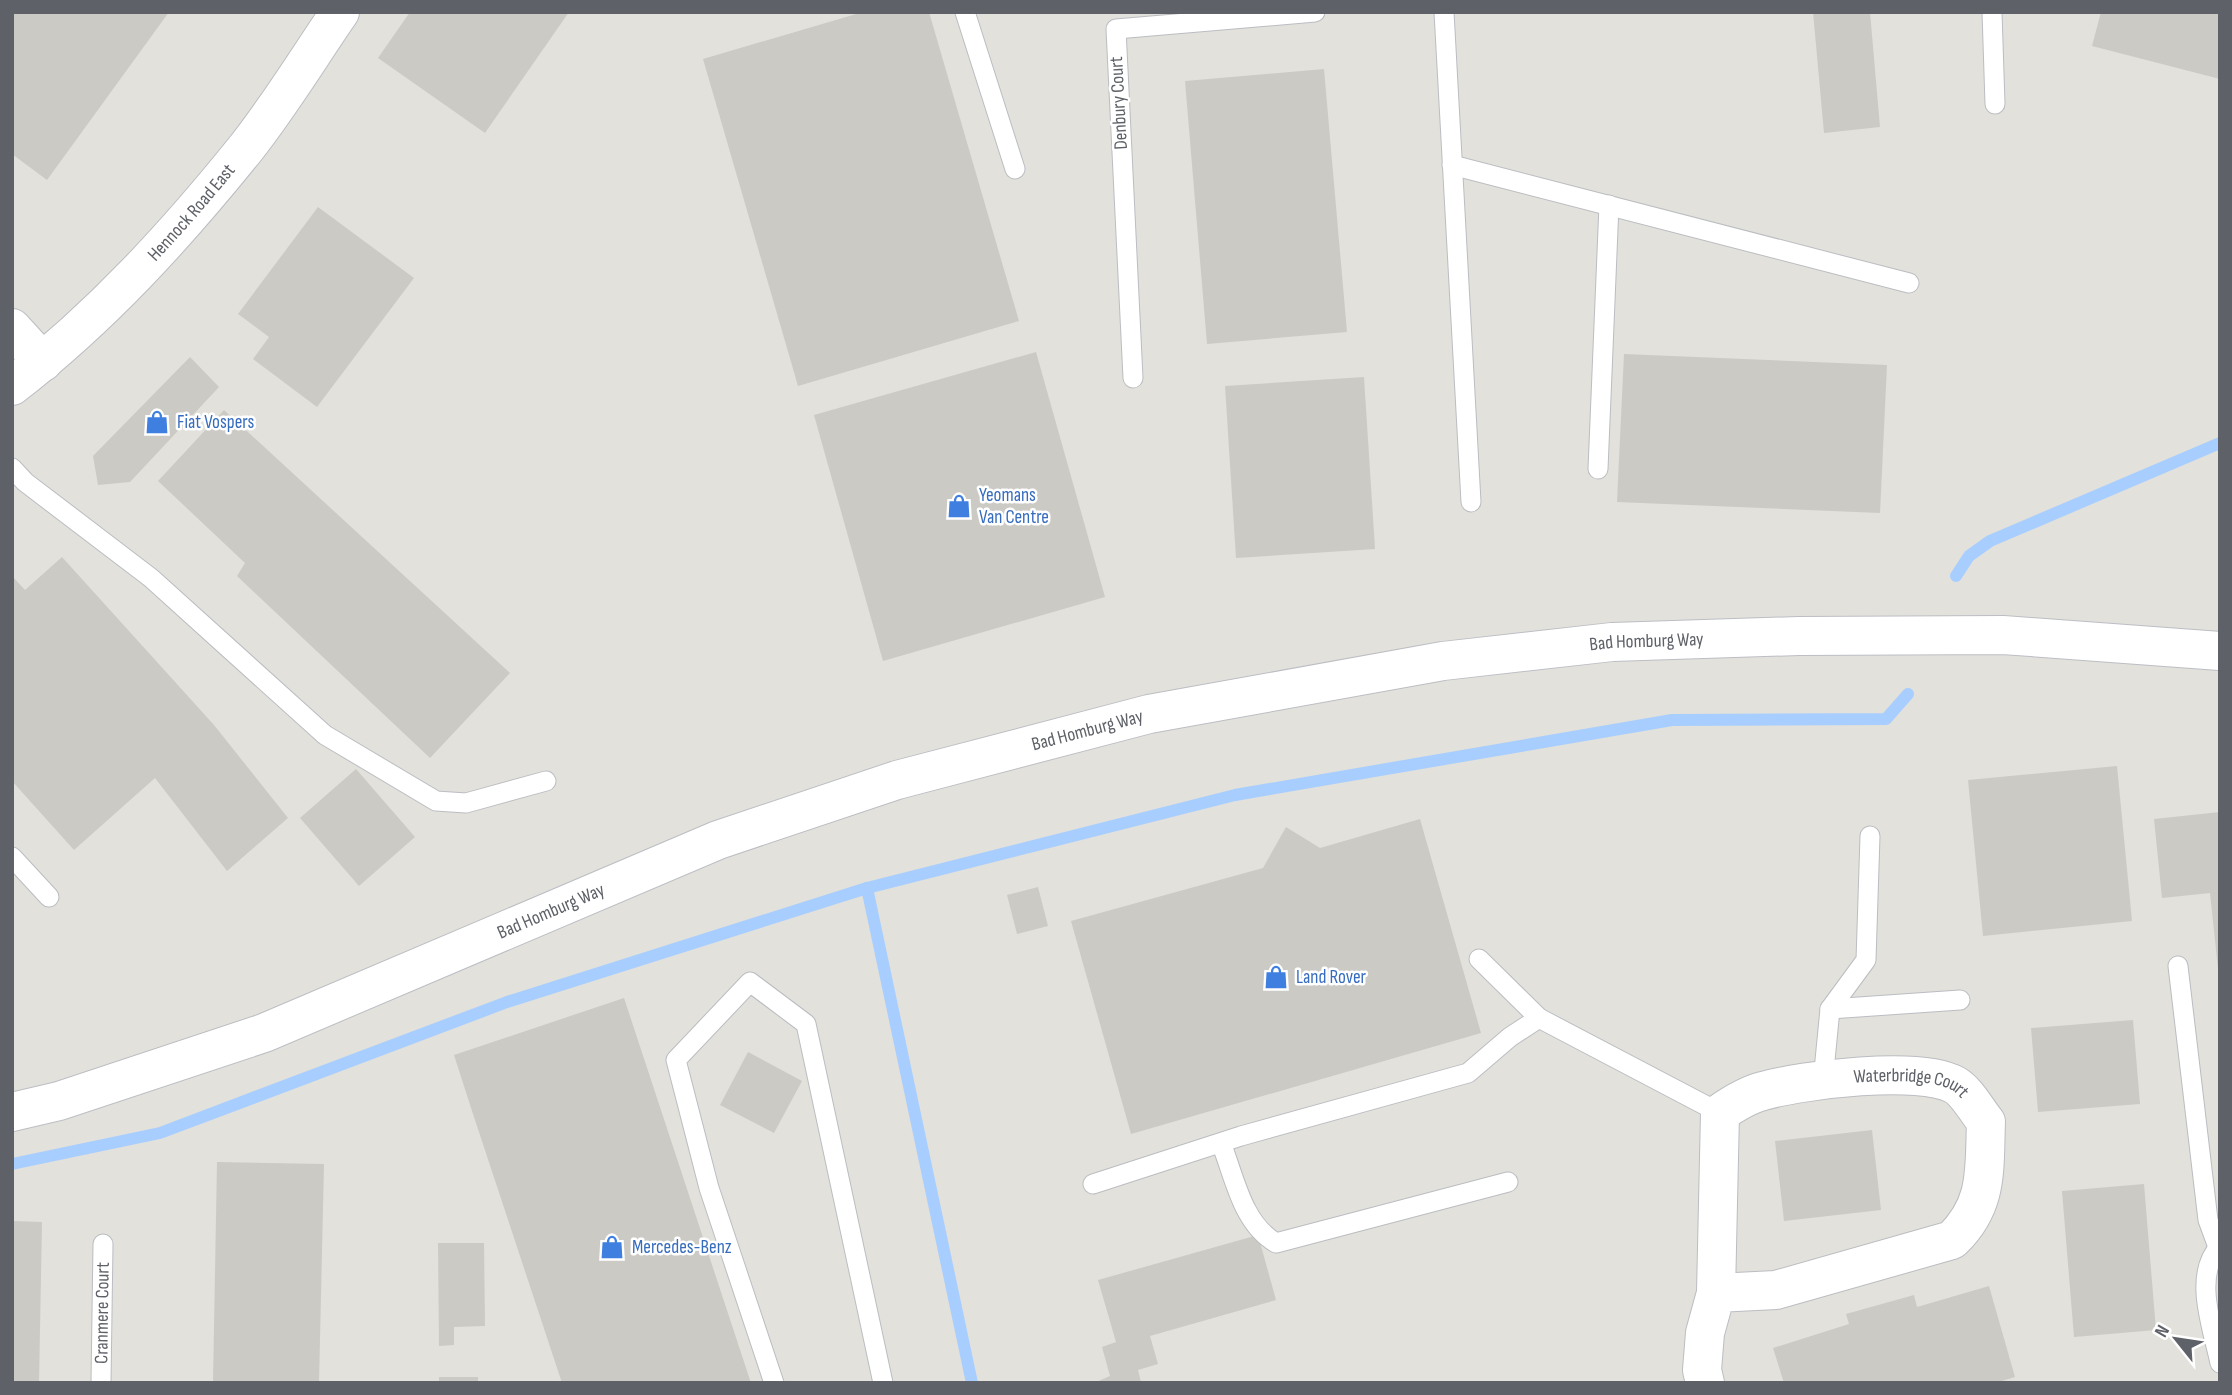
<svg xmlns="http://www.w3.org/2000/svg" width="2232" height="1395" viewBox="0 0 2232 1395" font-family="'Sofia Sans Condensed',sans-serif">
  <rect width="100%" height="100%" fill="#f0f0e7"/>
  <rect fill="#e2e1db" x="12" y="12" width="2208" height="1371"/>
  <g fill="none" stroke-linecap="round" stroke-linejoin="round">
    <g stroke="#a8ceff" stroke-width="12">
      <polyline points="1956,576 1969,556 1990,541 2220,443"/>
      <polyline points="12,1164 160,1133 507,1002 867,888"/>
      <polyline points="972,1383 867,888 1235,795 1672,720 1886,719 1908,694"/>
    </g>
  </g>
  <g fill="#cccac4">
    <polygon points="12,12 169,12 47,180 12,154"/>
    <polygon points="410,12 569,12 485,133 378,58"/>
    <polygon points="863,12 929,12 1019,321 798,386 703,59"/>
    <polygon points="1813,12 1870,12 1880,127 1824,133"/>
    <polygon points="2101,12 2220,12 2220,79 2092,46"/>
    <polygon points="1324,69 1347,332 1207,344 1185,81"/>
    <polygon points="318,207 414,278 317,407 253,359 269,337 238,314"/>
    <polygon points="1036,352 1105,597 883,661 814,415"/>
    <polygon points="1624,354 1887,365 1880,513 1617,502"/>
    <polygon points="190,357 219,387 130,482 98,485 93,456"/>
    <polygon points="1364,377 1375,549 1236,558 1225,386"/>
    <polygon points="224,410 510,673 430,758 237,576 245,563 158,481"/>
    <polygon points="62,557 214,725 288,818 227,871 155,778 74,850 12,781 12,576 25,590"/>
    <polygon points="2117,766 2132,921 1983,936 1968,780"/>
    <polygon points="356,769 415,837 359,886 300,818"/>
    <polygon points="2220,812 2220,969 2218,969 2210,893 2162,898 2154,819"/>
    <polygon points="1420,819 1481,1033 1131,1134 1071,921 1263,868 1286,827 1320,848"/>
    <polygon points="1038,887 1048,926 1017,934 1007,895"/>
    <polygon points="624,998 751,1383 562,1383 472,1111 454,1055"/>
    <polygon points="2133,1020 2140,1104 2038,1112 2031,1028"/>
    <polygon points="748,1052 802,1081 774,1133 720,1105"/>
    <polygon points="1872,1130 1881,1210 1784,1221 1775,1141"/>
    <polygon points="217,1162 324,1164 319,1383 213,1383"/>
    <polygon points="2144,1184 2156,1330 2074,1337 2062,1191"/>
    <polygon points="12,1221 42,1222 39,1383 12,1383"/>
    <polygon points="1258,1235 1276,1300 1150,1336 1158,1364 1138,1370 1141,1382 1094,1383 1110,1376 1102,1347 1116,1342 1098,1280"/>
    <polygon points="438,1243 484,1243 485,1326 454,1327 454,1345 439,1346"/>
    <polygon points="1989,1286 2015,1377 1995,1383 1784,1383 1773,1348 1849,1324 1846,1314 1914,1295 1917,1307"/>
    <rect x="439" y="1377" width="39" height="6"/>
  </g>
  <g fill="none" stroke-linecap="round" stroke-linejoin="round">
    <g stroke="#bbbdc2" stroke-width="21">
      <g id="lane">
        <polyline points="965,12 1015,169"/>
        <polyline points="1444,12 1471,502"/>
        <polyline points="1992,12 1995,104"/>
        <polyline points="1452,165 1909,283"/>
        <polyline points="1133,378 1116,29 1315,12"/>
        <polyline points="12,468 25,482 151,578 325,735 436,801 466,803 546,781"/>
        <polyline points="1598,469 1609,205"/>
        <polyline points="12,857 49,897"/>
        <polyline points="1479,959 1539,1018 1720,1113"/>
        <polyline points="2178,966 2208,1220 2218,1247"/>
        <polyline points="1830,1009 1960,1000"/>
        <polyline points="1823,1081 1830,1009 1866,960 1870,836"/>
        <path d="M 1221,1143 C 1235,1178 1242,1223 1276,1243 L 1508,1182"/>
        <polyline points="1093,1184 1241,1136 1468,1073 1510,1037 1539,1018"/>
        <path d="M 2220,1246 C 2192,1275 2213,1329 2220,1363"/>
        <path id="s1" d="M 101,1383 L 103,1244"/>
        <polyline points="774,1383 709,1188 676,1060 750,982 806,1024 883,1383"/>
      </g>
    </g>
    <g stroke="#bbbdc2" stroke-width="40">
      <g id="street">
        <polyline points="12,328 43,362"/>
        <path id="s2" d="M 12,386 C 101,317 176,235 246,148 C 280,105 309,57 340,12"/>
        <path id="s3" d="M 1705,1383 L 1702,1370 L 1705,1333 L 1716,1293 L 1720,1113 C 1733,1104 1747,1095 1763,1091 C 1802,1080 1920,1065 1955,1085 C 1967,1092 1977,1111 1986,1122 C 1984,1170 1989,1204 1952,1240 L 1776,1290 L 1716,1293"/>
      </g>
    </g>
    <g stroke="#bcbec4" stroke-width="40">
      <g id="secondary">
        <path id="s4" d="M 12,1112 L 59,1101 L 264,1033 L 718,840 L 897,780 L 1149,714 L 1443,661 L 1612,642 L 1799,636 L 2003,635 L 2220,651"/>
      </g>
    </g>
    <use href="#lane" stroke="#fff" stroke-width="19"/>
    <use href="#street" stroke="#fff" stroke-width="38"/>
    <use href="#secondary" stroke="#fff" stroke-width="38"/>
  </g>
  <defs>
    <g id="shop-bare" transform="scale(1.89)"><path d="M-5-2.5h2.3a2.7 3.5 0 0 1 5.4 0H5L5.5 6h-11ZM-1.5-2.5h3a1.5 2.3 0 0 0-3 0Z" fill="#3f7fe0" stroke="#fff" stroke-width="2.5" paint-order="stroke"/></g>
  </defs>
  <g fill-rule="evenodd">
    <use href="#shop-bare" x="157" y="422"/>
    <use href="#shop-bare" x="959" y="506"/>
    <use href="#shop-bare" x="1276" y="977"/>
    <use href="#shop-bare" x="612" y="1247"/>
  </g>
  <g text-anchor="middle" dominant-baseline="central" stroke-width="5" stroke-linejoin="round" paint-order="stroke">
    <g font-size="19" fill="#5e6167" stroke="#fff">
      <text transform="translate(1119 103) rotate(-93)">Denbury Court</text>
      <text stroke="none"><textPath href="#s2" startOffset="250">Hennock Road East</textPath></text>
      <text stroke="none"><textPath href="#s4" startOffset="1710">Bad Homburg Way</textPath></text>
      <text stroke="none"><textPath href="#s4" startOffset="1143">Bad Homburg Way</textPath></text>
      <text stroke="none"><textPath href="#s4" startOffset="576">Bad Homburg Way</textPath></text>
      <text stroke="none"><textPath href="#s3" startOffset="471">Waterbridge Court</textPath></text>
      <text stroke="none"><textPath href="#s1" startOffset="70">Cranmere Court</textPath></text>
    </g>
    <g font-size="19" fill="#366cbe" stroke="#fff" text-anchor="start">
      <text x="177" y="422">Fiat Vospers</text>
      <text x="979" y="495">Yeomans<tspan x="979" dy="22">Van Centre</tspan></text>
      <text x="1296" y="977">Land Rover</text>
      <text x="632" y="1247">Mercedes-Benz</text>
    </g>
  </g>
  <rect width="2232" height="1395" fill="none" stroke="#5e6167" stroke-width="28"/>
  <g transform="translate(2176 1339) rotate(300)" stroke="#ffffff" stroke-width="5" paint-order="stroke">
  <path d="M0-5L12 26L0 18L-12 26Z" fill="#5e6167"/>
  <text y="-10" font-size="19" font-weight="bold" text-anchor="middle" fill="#5e6167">N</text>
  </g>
</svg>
